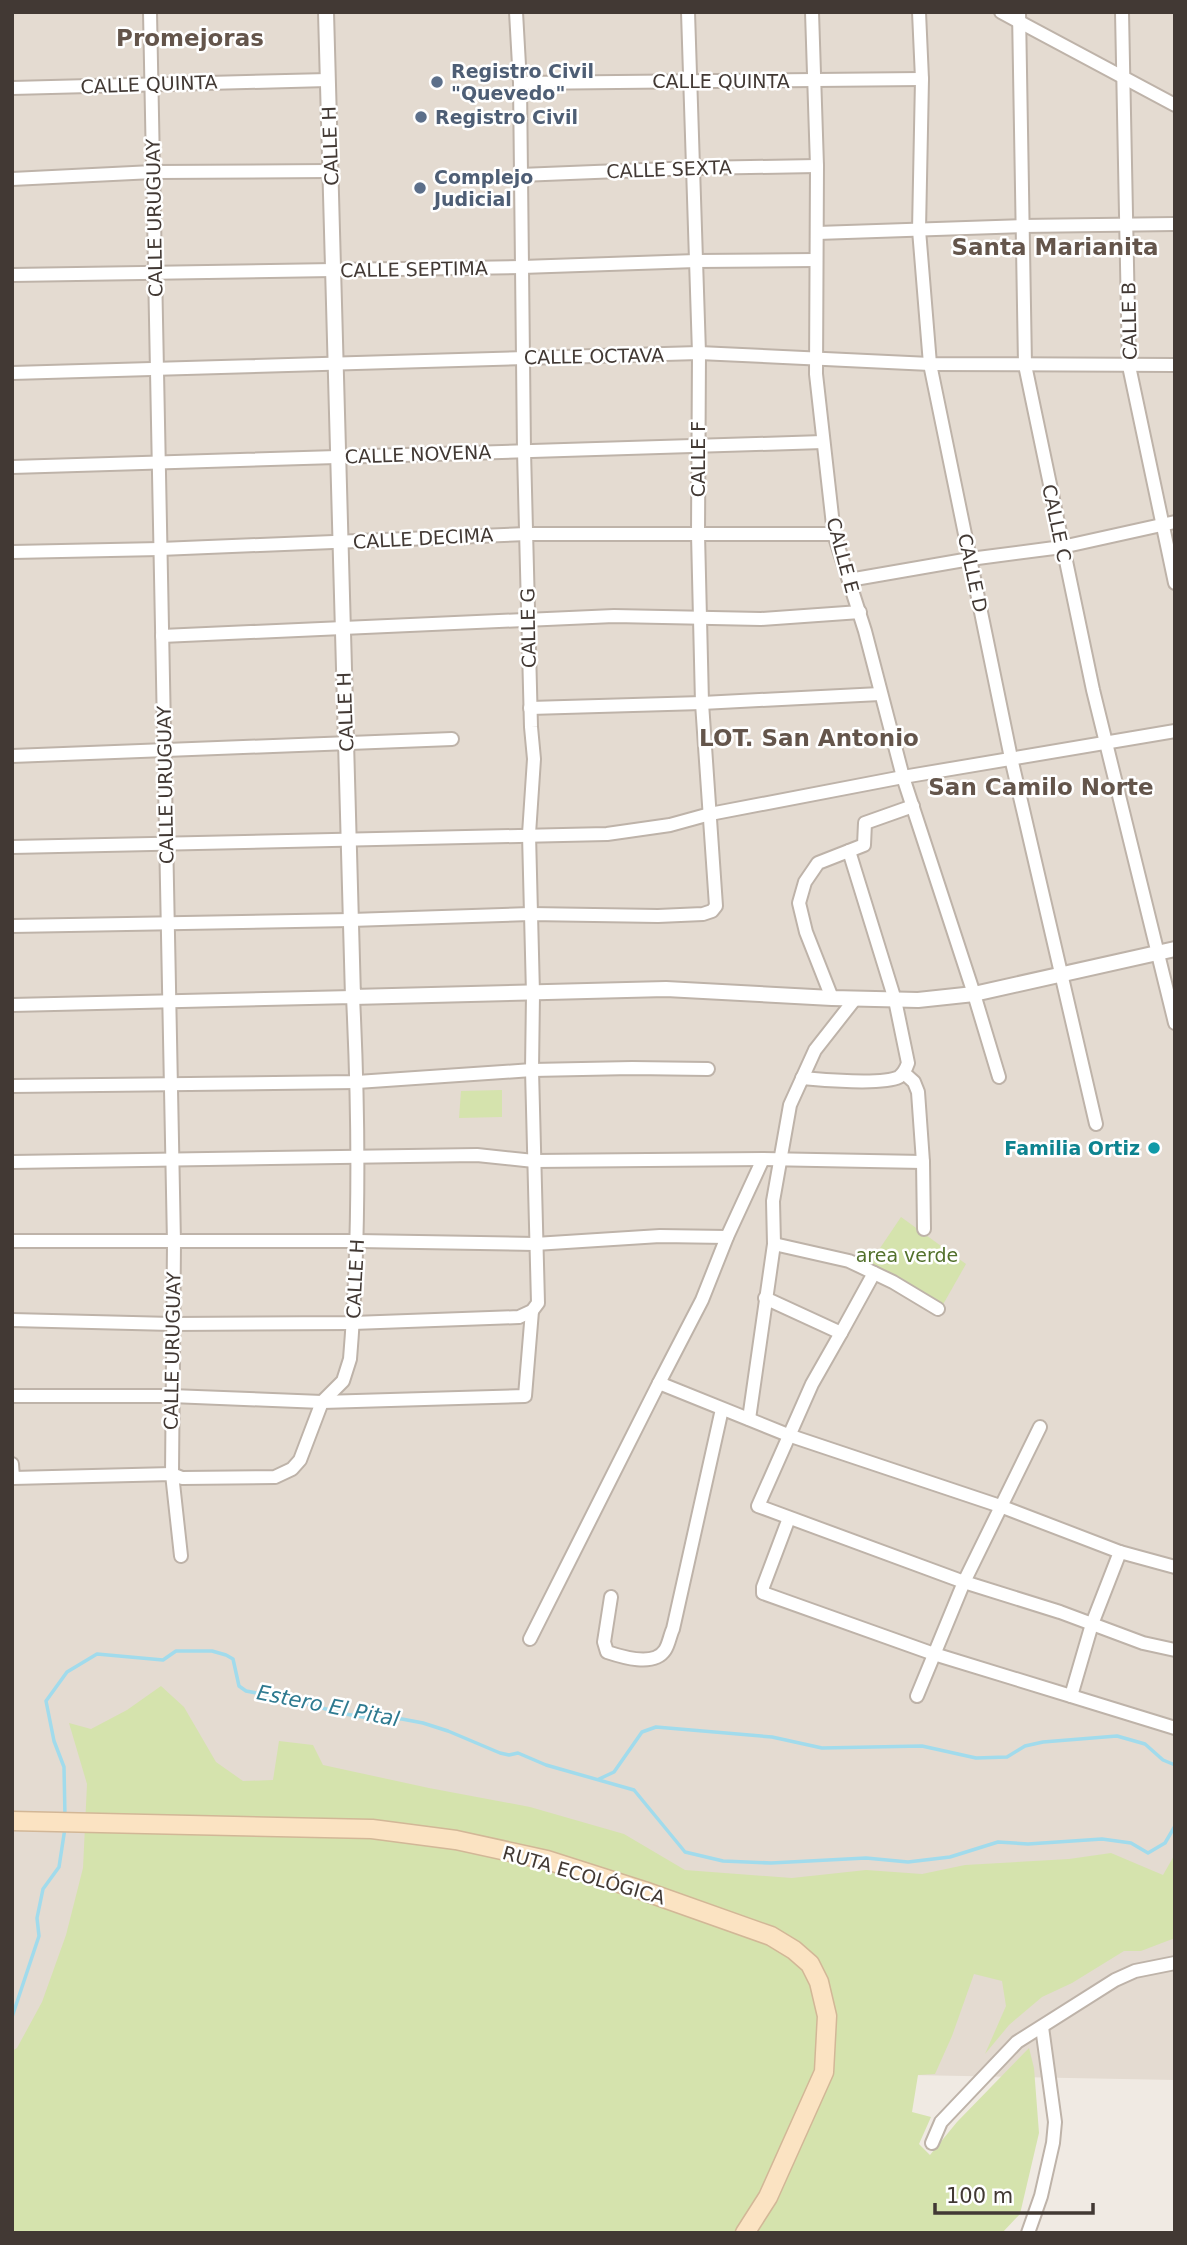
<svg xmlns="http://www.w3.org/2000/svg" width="1187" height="2245" viewBox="0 0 1187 2245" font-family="'DejaVu Sans',sans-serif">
  <rect width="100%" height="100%" fill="#f0eae3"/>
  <polygon fill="#e4dbd1" points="12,12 1175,12 1175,2080 637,2070 12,2141"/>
  <g fill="#d5e3ad">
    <polygon points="502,1090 502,1117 459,1118 461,1091"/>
    <polygon points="901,1217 966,1264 941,1308 870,1263"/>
    <polygon points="161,1686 184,1707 216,1762 243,1781 273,1780 279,1741 313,1745 323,1765 429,1788 530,1807 624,1834 685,1870 792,1878 866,1870 922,1874 965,1865 1069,1859 1111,1853 1163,1875 1175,1854 1175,1938 1141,1951 1124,1951 1072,1983 1042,1997 1009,2025 985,2054 1006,2006 1002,1981 974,1974 952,2036 935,2074 918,2075 912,2112 931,2117 919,2144 930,2155 957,2122 1029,2048 1034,2068 1039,2133 1020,2214 1002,2233 12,2233 12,2051 17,2048 42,2002 66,1935 83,1868 87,1784 69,1723 91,1729 127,1710"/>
  </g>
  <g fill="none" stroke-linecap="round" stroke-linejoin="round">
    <g stroke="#a1dbec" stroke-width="3.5">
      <polyline points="599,1779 614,1772 642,1732 656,1727 772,1737 822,1748 922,1746 976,1758 1007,1757 1025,1746 1043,1742 1117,1736 1145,1744 1163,1760 1175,1765"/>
      <polyline points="65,1817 64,1767 54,1741 46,1701 67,1672 97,1654 163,1660 176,1651 212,1651 226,1655 233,1659 239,1686 246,1691 294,1700 340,1713 374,1719 402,1719 423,1723 448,1731 500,1753 509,1755 518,1753 546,1765 634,1790 685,1852 723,1861 771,1863 866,1858 908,1862 950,1857 998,1842 1028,1844 1102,1839 1131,1843 1148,1853 1165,1843 1175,1826"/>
      <polyline points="12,2017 39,1936 37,1918 43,1889 59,1867 65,1828"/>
    </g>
    <g stroke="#beb3a9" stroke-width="16">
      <g id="minor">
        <polyline points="150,12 174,1243 172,1474 181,1556"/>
        <polyline points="812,12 817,166 816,374 834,534 865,631 903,777 974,994 999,1077"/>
        <polyline points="919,12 922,79 919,230 930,364 1011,758 1096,1124"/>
        <polyline points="1001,12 1175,105"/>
        <polyline points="1019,12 1025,365 1093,690 1175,1023"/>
        <polyline points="1122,12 1129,366 1175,583"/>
        <polyline points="520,83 922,79"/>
        <polyline points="12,88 328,80"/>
        <polyline points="520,175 694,168 817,166"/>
        <polyline points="12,179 153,172 330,171"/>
        <polyline points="817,233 1022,226 1175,224"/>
        <polyline points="12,275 522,267 696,261 815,260"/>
        <polyline points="12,373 699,353 930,364 1175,365"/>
        <polyline points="12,467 823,442"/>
        <polyline points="12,552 160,549 527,534 834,534"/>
        <polyline points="849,580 970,559 1062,547 1175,522"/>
        <polyline points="162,636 614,616 761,619 860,612"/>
        <polyline points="530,708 702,703 880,694"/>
        <polyline points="12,756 452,739"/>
        <polyline points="12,847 607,834 670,825 710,814 903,777 1175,731"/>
        <polyline points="12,926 351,920 530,914 658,916 703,914 712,911 716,906 702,703 698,534 699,353 688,12"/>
        <polyline points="832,998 806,932 799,903 805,882 818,863 864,845 865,823 913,806"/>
        <path d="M 12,1005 L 353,997 C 359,1118 360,1238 350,1359 L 343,1381 L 322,1402 L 300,1460 L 292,1469 L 275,1477 L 182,1478 L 172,1474 L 13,1478 L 12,1464"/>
        <polyline points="904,1073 914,1082 918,1092 923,1162 924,1229"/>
        <path d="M 802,1078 C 821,1080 884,1085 899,1077 C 904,1073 906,1069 908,1063 L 895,1000 L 849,851"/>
        <polyline points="12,1086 357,1082 532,1070 632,1068 708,1069"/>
        <polyline points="12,1162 477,1155 534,1161 763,1159 923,1162"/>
        <polyline points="12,1241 358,1241 535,1244 660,1236 727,1237"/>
        <polyline points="774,1244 849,1261 893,1282 938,1309"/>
        <polyline points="765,1298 841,1333 812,1384 758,1506 964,1582 917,1696"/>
        <polyline points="12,1320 172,1324 353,1323 519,1317 532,1311 538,1303 532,1070 533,994 529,834 534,759 531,727 524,451 520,83 516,12"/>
        <polyline points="841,1333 874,1273"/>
        <polyline points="659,1383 702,1300 727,1237 763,1159"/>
        <polyline points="12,1396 171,1396 322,1402 525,1396 532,1311"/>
        <polyline points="749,1419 774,1244 773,1201 790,1105 815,1050 855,999"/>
        <polyline points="1040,1427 964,1582 1060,1612 1143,1643 1175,1650"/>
        <polyline points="789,1518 763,1587 763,1593 934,1654 1071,1696"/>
        <polyline points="1120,1552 1092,1624 1071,1696 1175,1728"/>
        <path d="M 611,1597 L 604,1642 L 607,1652 C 622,1657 654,1667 665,1650 C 669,1644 670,1635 673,1629 L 722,1409"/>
        <polyline points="530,1639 659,1383 788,1435 1000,1506 1120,1552 1175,1567"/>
        <polyline points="932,2143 941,2122 1017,2042 1115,1980 1135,1971 1175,1963"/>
        <polyline points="1028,2233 1041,2196 1053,2143 1055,2122 1042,2027"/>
      </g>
    </g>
    <g stroke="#beb3a9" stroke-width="18">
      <polyline id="tertiary" points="326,12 353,997 666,989 832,998 918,1000 974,994 1175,949"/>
    </g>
    <g stroke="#d2b797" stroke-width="21">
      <polyline id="secondary" points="12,1821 372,1829 456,1840 547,1860 644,1891 771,1936 794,1950 810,1964 819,1982 827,2016 824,2072 768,2197 745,2233"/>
    </g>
    <use href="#minor" stroke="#fff" stroke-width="12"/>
    <use href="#tertiary" stroke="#fff" stroke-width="14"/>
    <use href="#secondary" stroke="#fbe3c2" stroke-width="18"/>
  </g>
  <g fill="#5c6f8a" stroke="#fff" stroke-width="2.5">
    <circle cx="437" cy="82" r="7"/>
    <circle cx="421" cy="117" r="7"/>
    <circle cx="420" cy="188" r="7"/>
  </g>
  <circle fill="#0f9aa8" stroke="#fff" stroke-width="2.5" cx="1154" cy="1148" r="7"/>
  <g text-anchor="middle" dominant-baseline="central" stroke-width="5" stroke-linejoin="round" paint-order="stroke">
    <g font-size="19" font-weight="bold" fill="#4e5e75" stroke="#fff" text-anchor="start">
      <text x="451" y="71">Registro Civil<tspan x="451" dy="22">"Quevedo"</tspan></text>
      <text x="435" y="117">Registro Civil</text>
      <text x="434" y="177">Complejo<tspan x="434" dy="22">Judicial</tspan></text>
    </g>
    <g font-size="19" fill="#423934" stroke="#fff">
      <text x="721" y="81">CALLE QUINTA</text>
      <text transform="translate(149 84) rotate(-2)">CALLE QUINTA</text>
      <text transform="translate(330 146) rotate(-92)">CALLE H</text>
      <text transform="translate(669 169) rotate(-2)">CALLE SEXTA</text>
      <text transform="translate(154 218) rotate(-91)">CALLE URUGUAY</text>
      <text transform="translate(414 269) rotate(-1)">CALLE SEPTIMA</text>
      <text transform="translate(1129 321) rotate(-91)">CALLE B</text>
      <text transform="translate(594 356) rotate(-1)">CALLE OCTAVA</text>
      <text transform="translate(418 454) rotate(-2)">CALLE NOVENA</text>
      <text transform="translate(698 459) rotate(-90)">CALLE F</text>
      <text transform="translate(1057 523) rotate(78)">CALLE C</text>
      <text transform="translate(423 538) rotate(-3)">CALLE DECIMA</text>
      <text transform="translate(843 555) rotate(75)">CALLE E</text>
      <text transform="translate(973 573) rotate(78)">CALLE D</text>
      <text transform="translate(528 628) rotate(-91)">CALLE G</text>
      <text transform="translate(345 712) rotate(-92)">CALLE H</text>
      <text transform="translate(165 785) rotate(-91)">CALLE URUGUAY</text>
      <text transform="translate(355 1279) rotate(-87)">CALLE H</text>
      <text transform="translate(172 1351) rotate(-89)">CALLE URUGUAY</text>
      <text transform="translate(584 1875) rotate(16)">RUTA ECOLÓGICA</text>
    </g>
    <g font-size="19" font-weight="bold" fill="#0d838f" stroke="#fff" text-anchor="end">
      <text x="1140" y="1148">Familia Ortiz</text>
    </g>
    <g font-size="19" fill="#52702b" stroke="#fff">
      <text x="907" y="1255">area verde</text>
    </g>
    <g font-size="21" font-style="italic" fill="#2e7a90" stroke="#fff">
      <text transform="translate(328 1706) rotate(11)">Estero El Pital</text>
    </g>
    <g font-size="23" font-weight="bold" fill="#64554b" stroke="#fff">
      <text x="190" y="38">Promejoras</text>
      <text x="1055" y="247">Santa Marianita</text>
      <text x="809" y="738">LOT. San Antonio</text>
      <text x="1041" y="787">San Camilo Norte</text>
    </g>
  </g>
  <rect width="1187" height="2245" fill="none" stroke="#423934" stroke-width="28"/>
  <path d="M935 2203v10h158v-10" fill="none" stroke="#423934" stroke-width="3.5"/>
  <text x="946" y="2203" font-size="21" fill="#423934" stroke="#ffffff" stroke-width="5" paint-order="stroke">100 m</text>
</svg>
